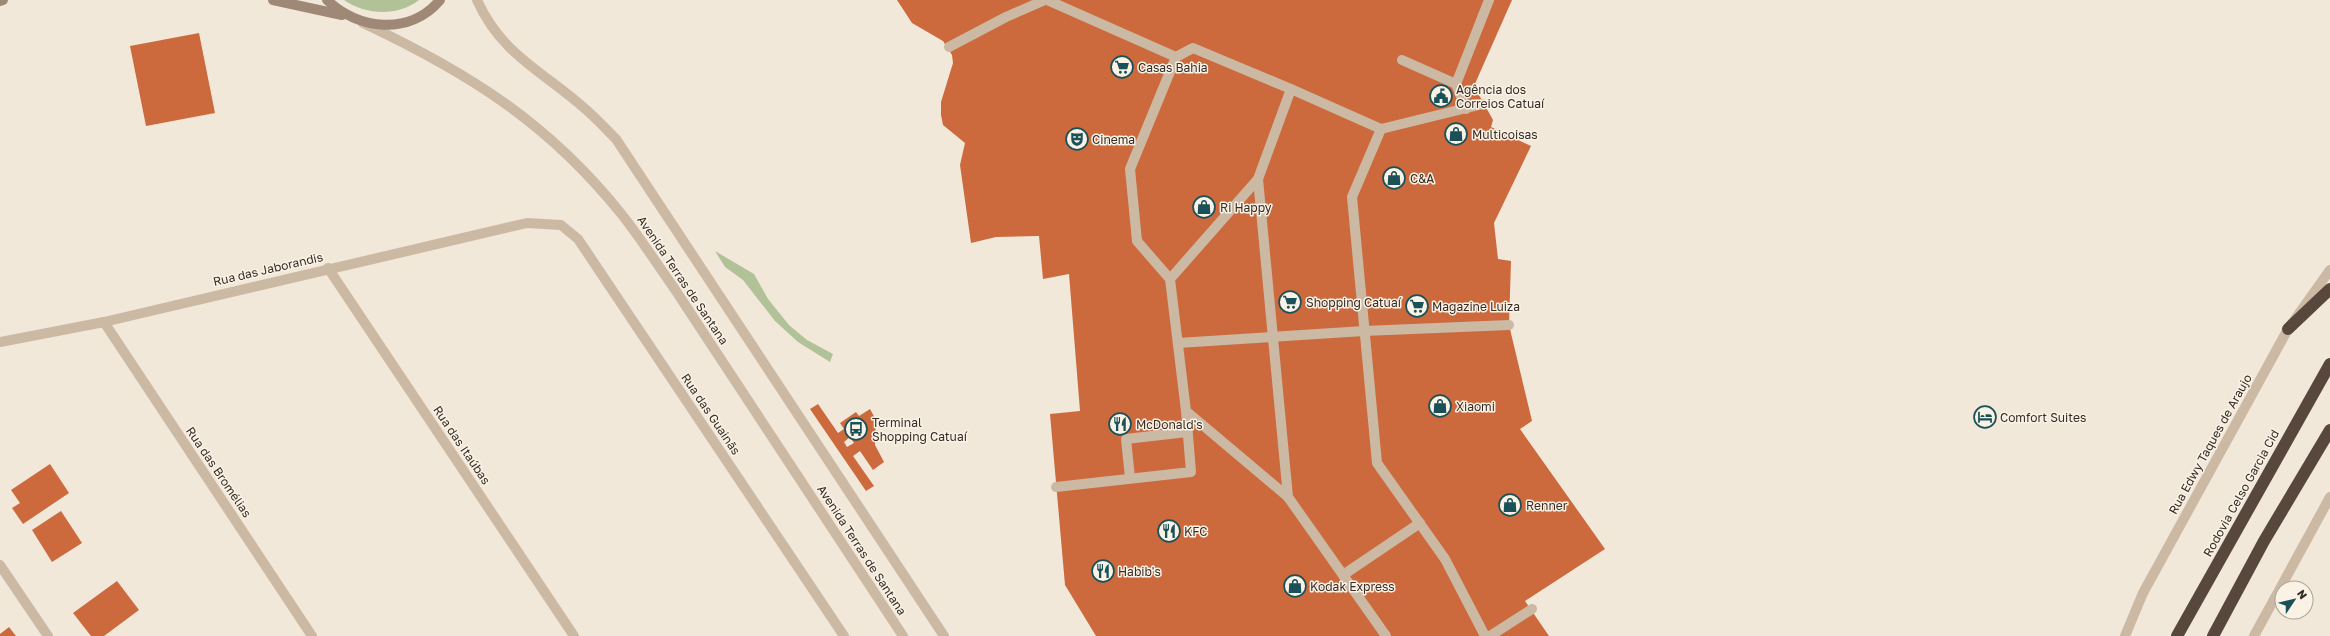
<svg xmlns="http://www.w3.org/2000/svg" width="2330" height="636" viewBox="0 0 2330 636" font-family="'Golos Text',sans-serif">
  <rect width="100%" height="100%" fill="#f2e8d9"/>
  <g fill="#b1c298">
    <path d="M 344,0 L 419,0 C 397,17 366,15 344,0 Z"/>
    <polygon points="715,251 754,274 768,299 789,325 807,340 833,354 830,362 798,342 775,321 743,280 725,267"/>
  </g>
  <g fill="#cc6a3d" fill-rule="evenodd">
    <polygon points="897,0 1512,0 1474,86 1493,120 1491,127 1531,146 1494,223 1498,259 1511,261 1509,325 1532,421 1520,429 1605,549 1525,601 1549,636 1096,636 1065,585 1050,414 1080,411 1069,274 1043,279 1039,236 996,237 971,243 960,165 965,143 943,125 941,115 941,102 953,63 952,55 943,41 912,23"/>
    <polygon points="199,33 215,113 146,126 130,46"/>
    <path d="M 818,404 L 838,433 L 844,429 L 840,423 L 856,412 L 859,416 L 870,409 L 876,420 L 875,445 L 884,462 L 873,470 L 860,451 L 853,456 L 874,486 L 866,491 L 810,409 ZM 850,437 L 854,443 L 847,447 L 844,442 Z"/>
    <polygon points="50,464 69,493 23,524 12,508 20,503 11,490"/>
    <polygon points="61,511 82,543 52,562 32,530"/>
    <polygon points="117,581 139,610 104,636 91,636 73,613"/>
    <polygon points="9,627 16,636 0,636 0,634"/>
  </g>
  <g fill="none" stroke-linecap="round" stroke-linejoin="round">
    <g stroke="#cbb9a4" stroke-width="10">
      <polyline points="1047,0 1176,57 1193,48 1291,89"/>
      <polyline points="949,47 1006,17 1045,0"/>
      <polyline points="1402,60 1456,84"/>
      <polyline points="1466,109 1456,84 1489,0"/>
      <polyline points="1381,129 1483,104"/>
      <polyline points="1258,179 1170,279 1186,411 1288,497 1386,636"/>
      <polyline points="1170,279 1137,241 1130,169 1176,57"/>
      <polyline points="1178,343 1364,331 1509,325"/>
      <polyline points="1130,478 1126,439 1187,432"/>
      <polyline points="1056,487 1191,472 1186,411"/>
      <polyline points="1288,497 1258,179 1291,89 1381,129 1352,197 1377,463 1445,559 1485,636"/>
      <polyline points="1343,575 1420,523"/>
      <polyline points="1490,636 1532,609"/>
    </g>
    <g stroke="#cbb9a4" stroke-width="10">
      <polyline points="328,268 574,636"/>
      <polyline points="104,322 312,636"/>
      <polyline points="0,342 104,322 527,223 561,225 578,239 844,636"/>
      <polyline points="0,565 48,636"/>
    </g>
    <g stroke="#cbb9a4" stroke-width="10">
      <path d="M 477,0 C 501,54 542,71 583,107 C 595,117 605,128 616,139 L 944,636"/>
      <path d="M 363,23 C 469,73 549,123 623,216 C 641,239 657,264 674,288 L 903,636"/>
      <polyline points="2125,636 2143,593 2288,329 2330,270"/>
      <polyline points="2254,636 2330,497"/>
    </g>
    <g stroke="#9f8876" stroke-width="10">
      <polyline points="273,0 342,15"/>
      <path d="M 327,0 C 358,30 410,36 440,0"/>
      <polyline points="0,1 3,0"/>
    </g>
    <g stroke="#57473d" stroke-width="12">
      <polyline points="2288,329 2330,289"/>
      <polyline points="2177,636 2330,364"/>
      <polyline points="2213,636 2264,541 2330,430"/>
    </g>
  </g>
  <defs>
    <g id="supermarket-ring" transform="scale(1.15)"><circle r="9.5" fill="#faf2e5" stroke="#1a5159" stroke-width="1.5"/><path d="M-6-5.5h2.5l.6 2H6L4.5 2H-2.5L-4.4-4H-6ZM-1.5 3.2a1.3 1.3 0 1 0 .1 0ZM3 3.2a1.3 1.3 0 1 0 .1 0Z" fill="#1a5159"/></g>
    <g id="civic-ring" transform="scale(1.15)"><circle r="9.5" fill="#faf2e5" stroke="#1a5159" stroke-width="1.5"/><path d="M-.6-6.5H3V-4.5H.6V-3L4-1V1h2V6H-6V1h2V-1L-.6-3ZM-1.2 2.5V6h2.4V2.5Z" fill="#1a5159"/></g>
    <g id="shop-ring" transform="scale(1.15)"><circle r="9.5" fill="#faf2e5" stroke="#1a5159" stroke-width="1.5"/><path d="M-5-2.5h2.3a2.7 3.5 0 0 1 5.4 0H5L5.5 6h-11ZM-1.5-2.5h3a1.5 2.3 0 0 0-3 0Z" fill="#1a5159"/></g>
    <g id="theatre-ring" transform="scale(1.15)"><circle r="9.5" fill="#faf2e5" stroke="#1a5159" stroke-width="1.5"/><path d="M-5-5.5Q0-4 5-5.5V0Q5 5 0 6Q-5 5-5 0ZM-3.3-2.5H-1v1.5H-3.3ZM1-2.5H3.3v1.5H1ZM-2.8 1Q0 5.5 2.8 1Z" fill="#1a5159"/></g>
    <g id="hotel-ring" transform="scale(1.15)"><circle r="9.5" fill="#faf2e5" stroke="#1a5159" stroke-width="1.5"/><path d="M-6-4.5h1.5V1H6V5H4.5V3h-9V5H-6ZM-4 0a1.8 1.8 0 1 1 3.6 0ZM.5 0V-2.5h3Q6-2.5 6 0Z" fill="#1a5159"/></g>
    <g id="restaurant-ring" transform="scale(1.15)"><circle r="9.5" fill="#faf2e5" stroke="#1a5159" stroke-width="1.5"/><path d="M-5-6h1v4h1v-4h1v4h1v-4h1v5L-1.5 .5V6h-2V.5L-5-1ZM5-6V6H3V1.5H1.5Q1.5-4 5-6Z" fill="#1a5159"/></g>
    <g id="bus-ring" transform="scale(1.15)"><circle r="9.5" fill="#faf2e5" stroke="#1a5159" stroke-width="1.5"/><path d="M-5-6H5V4H4V6H2V4H-2V6H-4V4H-5ZM-3.5-4V0h7V-4ZM-3.5 1.2v1.5H-2V1.2ZM2 1.2v1.5H3.5V1.2Z" fill="#1a5159"/></g>
  </defs>
  <g fill-rule="evenodd">
    <use href="#supermarket-ring" x="1122" y="67"/>
    <use href="#civic-ring" x="1441" y="96"/>
    <use href="#shop-ring" x="1456" y="134"/>
    <use href="#theatre-ring" x="1077" y="139"/>
    <use href="#shop-ring" x="1394" y="178"/>
    <use href="#shop-ring" x="1204" y="207"/>
    <use href="#supermarket-ring" x="1290" y="302"/>
    <use href="#supermarket-ring" x="1417" y="306"/>
    <use href="#shop-ring" x="1440" y="406"/>
    <use href="#hotel-ring" x="1985" y="417"/>
    <use href="#restaurant-ring" x="1120" y="424"/>
    <use href="#bus-ring" x="856" y="429"/>
    <use href="#shop-ring" x="1510" y="505"/>
    <use href="#restaurant-ring" x="1169" y="531"/>
    <use href="#restaurant-ring" x="1103" y="571"/>
    <use href="#shop-ring" x="1295" y="586"/>
  </g>
  <g text-anchor="middle" dominant-baseline="central" stroke-width="3" stroke-linejoin="round" paint-order="stroke">
    <g font-size="12" fill="#362c26" stroke="#faf2e5" text-anchor="start">
      <text x="1138" y="67">Casas Bahia</text>
      <text x="1456" y="89">Agência dos<tspan x="1456" dy="14">Correios Catuaí</tspan></text>
      <text x="1472" y="134">Multicoisas</text>
      <text x="1092" y="139">Cinema</text>
      <text x="1410" y="178">C&amp;A</text>
      <text x="1220" y="207">Ri Happy</text>
      <text x="1306" y="302">Shopping Catuaí</text>
      <text x="1432" y="306">Magazine Luiza</text>
      <text x="1456" y="406">Xiaomi</text>
      <text x="2000" y="417">Comfort Suites</text>
      <text x="872" y="422">Terminal<tspan x="872" dy="14">Shopping Catuaí</tspan></text>
      <text x="1136" y="424">McDonald's</text>
      <text x="1526" y="505">Renner</text>
      <text x="1184" y="531">KFC</text>
      <text x="1118" y="571">Habib's</text>
      <text x="1310" y="586">Kodak Express</text>
    </g>
    <g font-size="12" fill="#362c26" stroke="#faf2e5">
      <text transform="translate(268 269) rotate(-13)">Rua das Jaborandis</text>
      <text transform="translate(683 280) rotate(56)">Avenida Terras de Santana</text>
      <text transform="translate(711 414) rotate(56)">Rua das Guainãs</text>
      <text transform="translate(2210 444) rotate(-61)">Rua Edwy Taques de Araujo</text>
      <text transform="translate(462 445) rotate(56)">Rua das Itaúbas</text>
      <text transform="translate(219 472) rotate(56)">Rua das Bromélias</text>
      <text transform="translate(2241 493) rotate(-61)">Rodovia Celso Garcia Cid</text>
      <text transform="translate(862 550) rotate(57)">Avenida Terras de Santana</text>
    </g>
  </g>
  <g transform="translate(2294 600) rotate(55)"><circle r="19" fill="#faf2e5" stroke="#aca399"/>
  <path d="M0-3L7 15L0 10L-7 15Z" fill="#1a5159"/>
  <text y="-6" font-size="11" font-weight="bold" text-anchor="middle" fill="#362c26">N</text>
  </g>
</svg>
